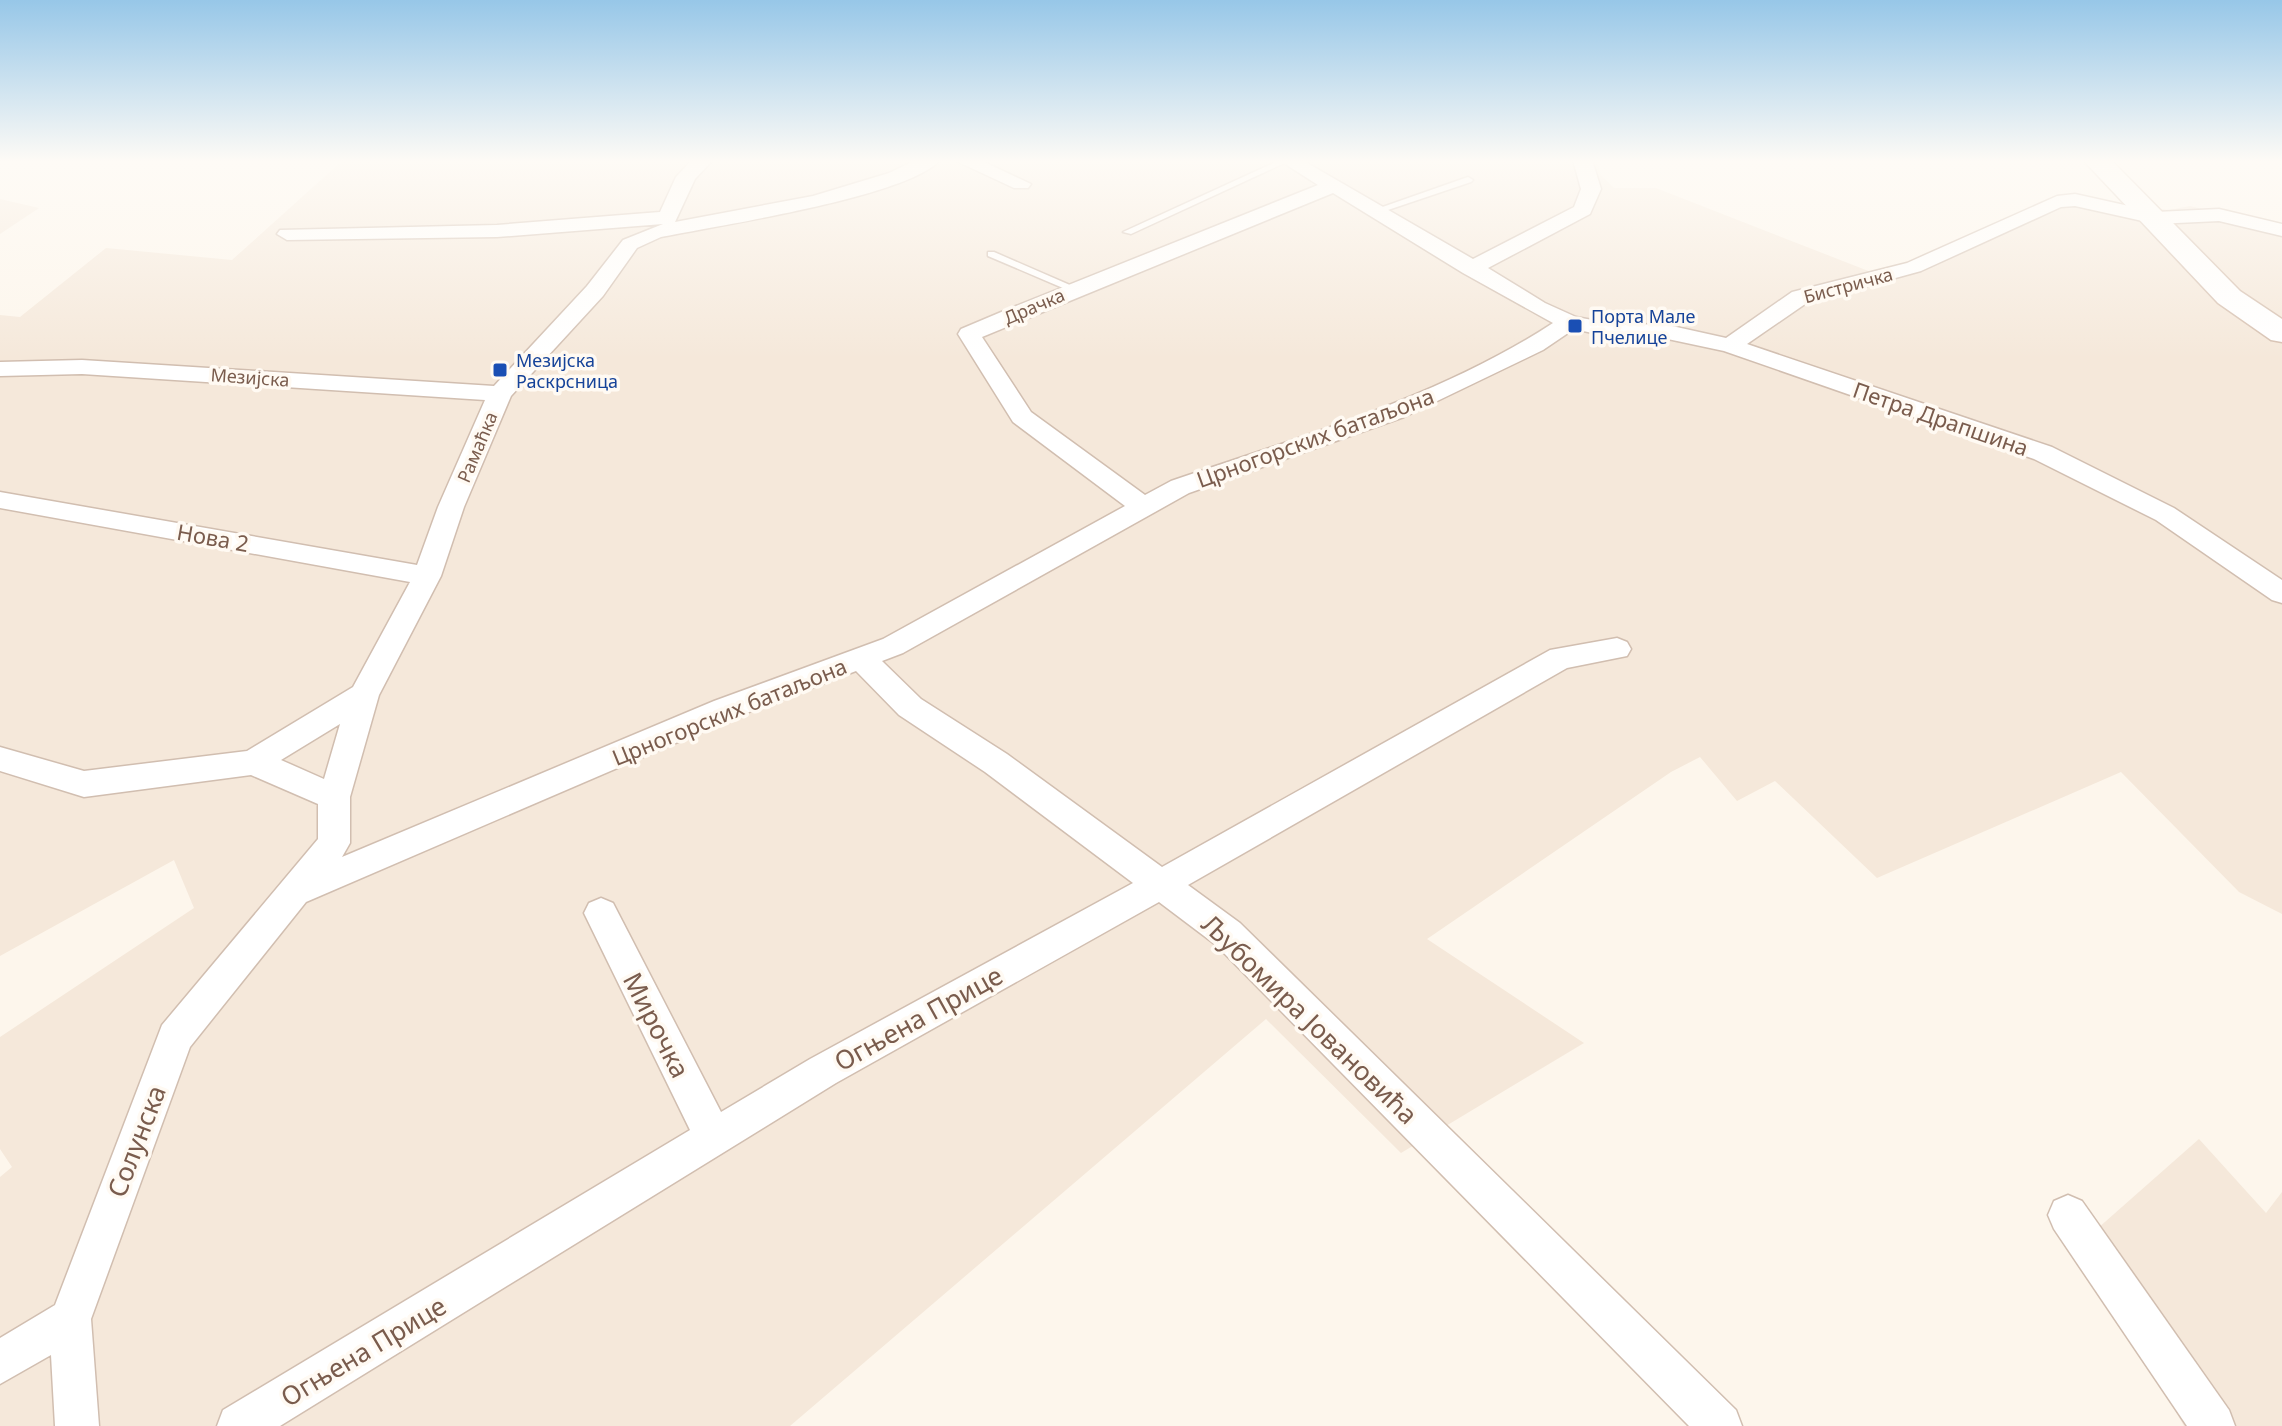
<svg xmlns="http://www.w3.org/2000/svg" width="2282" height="1426" viewBox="0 0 2282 1426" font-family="'Noto Sans',sans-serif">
  <rect width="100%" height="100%" fill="#fdf6ec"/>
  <g fill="#f5e8da">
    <polygon points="343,160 1598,160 1600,174 1614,188 1656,188 1871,272 1894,269 2056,196 2169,210 2190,206 2282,228 2282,914 2239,892 2121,772 1877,878 1775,781 1737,801 1700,757 1671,772 1427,939 1584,1043 1401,1153 1266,1019 790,1426 0,1426 0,1177 12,1167 0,1149 0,1037 194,908 174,860 0,956 0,315 20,317 106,248 232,260"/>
    <polygon points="0,199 39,208 0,234"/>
    <polygon points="2199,1139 2266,1213 2282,1192 2282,1426 2184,1426 2080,1244"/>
  </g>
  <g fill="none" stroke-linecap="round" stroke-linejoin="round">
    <g stroke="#d1beb0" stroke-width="3">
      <g id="lane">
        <polygon points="1280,160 1291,160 1131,234 1123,232"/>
        <polygon points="1468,177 1473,180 1471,182 1382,212 1374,210"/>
        <polygon points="988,252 994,252 1079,289 1070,291 988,256"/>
      </g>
    </g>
    <g stroke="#d1beb0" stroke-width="3">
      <g id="street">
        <path d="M 692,160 L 713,160 L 695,179 L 675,222 L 813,196 L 889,173 L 916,160 L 940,160 C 908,197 715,226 661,237 L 637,248 L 603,296 L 511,396 L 464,507 L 441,576 L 379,695 L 350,797 L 350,843 L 342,857 L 714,701 L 883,639 L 1125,506 L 1013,422 L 958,334 L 961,329 L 1006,310 L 1318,185 L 1279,160 L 1302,160 L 1473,259 L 1574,207 L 1581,189 L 1573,160 L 1592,160 L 1601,189 L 1590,214 L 1488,268 L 1545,303 L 1576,317 L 1620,325 L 1663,324 L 1726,338 L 1792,292 L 1907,263 L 2057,196 L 2075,194 L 2156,212 L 2219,209 L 2282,224 L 2282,236 L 2219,221 L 2156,224 L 2075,206 L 2061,207 L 1921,271 L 1808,302 L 1747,344 L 2052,447 L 2174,508 L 2282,580 L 2282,603 L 2272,600 L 2156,520 L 2034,459 L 1724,351 L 1663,338 L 1620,339 L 1574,329 L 1543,350 L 1404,417 L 1189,493 L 903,653 L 882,661 L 921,699 L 1007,754 L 1162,867 L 1550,650 L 1617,638 L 1627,642 L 1631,649 L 1627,656 L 1567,668 L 1188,885 L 1240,923 L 1736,1410 L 1742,1426 L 1689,1426 L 1216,945 L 1159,902 L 836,1083 L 280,1426 L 217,1426 L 223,1410 L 690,1130 L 584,913 L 589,903 L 601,898 L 613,903 L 721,1112 L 810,1059 L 1133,883 L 985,772 L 899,715 L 856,671 L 736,717 L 306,902 L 190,1047 L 91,1319 L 99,1426 L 55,1426 L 51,1355 L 0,1384 L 0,1338 L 55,1305 L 162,1025 L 318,839 L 318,804 L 251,775 L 84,797 L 0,771 L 0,747 L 84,771 L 247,751 L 353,687 L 410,582 L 0,508 L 0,492 L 417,565 L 438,507 L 485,400 L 82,374 L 0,376 L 0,362 L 82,360 L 494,386 L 587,286 L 623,240 L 663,224 L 497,237 L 287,240 L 277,234 L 280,230 L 497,225 L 660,212 L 676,177 ZM 1333,193 L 1463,273 L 1553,323 C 1438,398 1300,437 1171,481 L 1145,495 L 1031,412 L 982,337 ZM 340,724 L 324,779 L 281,760 Z"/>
        <polygon points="954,160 980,160 1031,184 1028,188 1014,188"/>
        <polygon points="2068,1195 2082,1201 2229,1410 2235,1426 2187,1426 2054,1229 2048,1215 2054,1201"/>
      </g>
    </g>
    <g stroke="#d6c0b0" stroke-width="3">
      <polygon id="secondary" points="2083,160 2111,160 2240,291 2282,319 2282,342 2271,340 2218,303"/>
    </g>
    <use href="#lane" fill="#fff" fill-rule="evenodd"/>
    <use href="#street" fill="#fff" fill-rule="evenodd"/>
    <use href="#secondary" fill="#fff" fill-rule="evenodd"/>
  </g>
  <linearGradient id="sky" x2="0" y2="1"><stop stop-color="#97c7e8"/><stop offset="0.45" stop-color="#fefbf6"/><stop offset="1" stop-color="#fefbf6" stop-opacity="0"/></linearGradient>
  <rect width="2282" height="359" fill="url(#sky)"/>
  <g fill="#1a4fb4" stroke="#fffaf3" stroke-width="3">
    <rect x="1567" y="318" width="16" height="16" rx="4"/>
    <rect x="492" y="362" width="16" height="16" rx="4"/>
  </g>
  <g text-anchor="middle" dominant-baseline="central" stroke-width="7" stroke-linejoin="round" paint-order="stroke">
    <g font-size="18" fill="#7a5c4d" stroke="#fffaf3">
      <text transform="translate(1848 285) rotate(-15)">Бистричка</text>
      <text transform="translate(1034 306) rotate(-23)">Драчка</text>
      <text transform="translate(250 377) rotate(4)">Мезијска</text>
      <text transform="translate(477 447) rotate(-67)">Рамаћка</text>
    </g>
    <g font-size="18" fill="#164399" stroke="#fffaf3" text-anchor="start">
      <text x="1591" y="316">Порта Мале<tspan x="1591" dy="21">Пчелице</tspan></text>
      <text x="516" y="360">Мезијска<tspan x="516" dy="21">Раскрсница</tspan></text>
    </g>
    <g font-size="22" fill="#7a5c4d" stroke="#fffaf3">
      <text transform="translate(1941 418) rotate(19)">Петра Драпшина</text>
      <text transform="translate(1315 437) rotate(-20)">Црногорских батаљона</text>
      <text transform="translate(213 537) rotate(10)">Нова 2</text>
      <text transform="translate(729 711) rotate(-22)">Црногорских батаљона</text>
    </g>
    <g font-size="26" fill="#7a5c4d" stroke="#fffaf3">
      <text transform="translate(918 1018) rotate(-29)">Огњена Прице</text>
      <text transform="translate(1310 1019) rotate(44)">Љубомира Јовановића</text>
      <text transform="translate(657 1025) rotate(63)">Мирочка</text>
      <text transform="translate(136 1141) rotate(-69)">Солунска</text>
      <text transform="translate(363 1351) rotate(-31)">Огњена Прице</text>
    </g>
  </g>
</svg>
